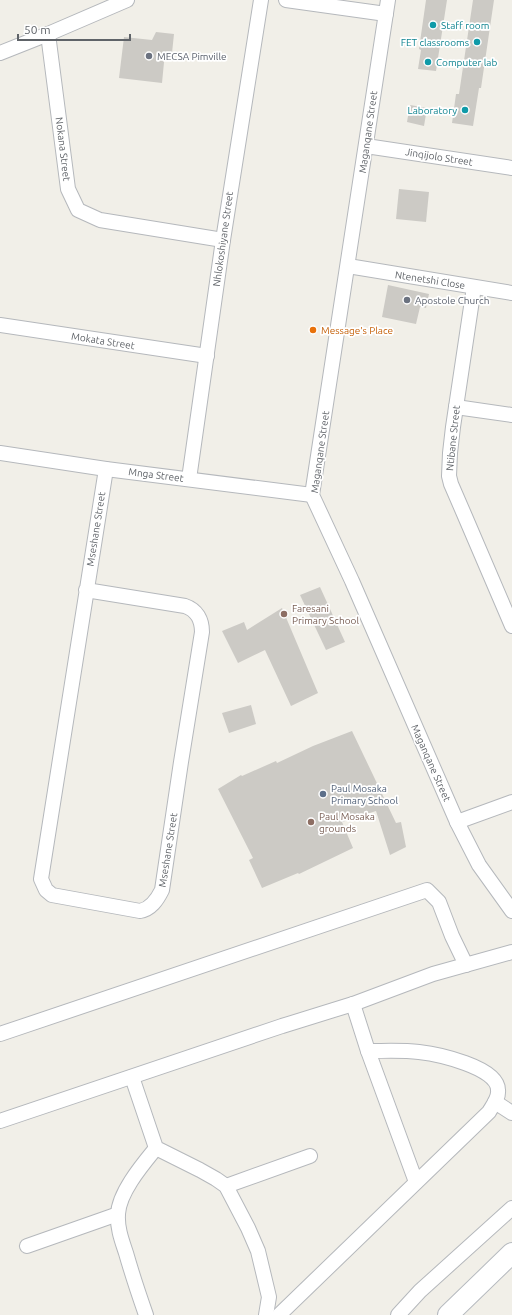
<svg xmlns="http://www.w3.org/2000/svg" width="512" height="1315" viewBox="0 0 512 1315" font-family="Ubuntu,sans-serif">
  <rect width="100%" height="100%" fill="#f1efe8"/>
  <g fill="#cccac5">
    <polygon points="426,0 447,0 436,71 418,69 421,50 419,49"/>
    <polygon points="473,0 494,0 481,88 479,88 473,126 452,123 456,94 459,94"/>
    <polygon points="156,32 174,34 172,53 165,52 162,83 119,78 124,37 152,40"/>
    <polygon points="410,105 427,108 424,126 407,122"/>
    <polygon points="399,189 429,192 426,222 396,219"/>
    <polygon points="388,285 429,294 426,308 420,307 416,324 382,317"/>
    <polygon points="320,587 345,642 326,650 300,595"/>
    <polygon points="282,608 318,693 291,706 265,650 238,663 222,631 244,622 247,630"/>
    <polygon points="251,705 256,724 229,733 222,713"/>
    <polygon points="352,731 396,823 401,822 406,847 390,855 376,811 342,822 353,848 299,874 298,873 262,888 249,860 253,858 218,789 241,775 242,776 276,761 277,763 313,746"/>
  </g>
  <g fill="none" stroke-linecap="round" stroke-linejoin="round">
    <g stroke="#b5b8bc" stroke-width="16">
      <g id="street">
        <polyline points="286,0 386,14"/>
        <polyline points="388,0 312,495 352,581 457,822 479,865 512,911"/>
        <polyline points="48,34 68,189 78,210 100,220 223,240"/>
        <polyline points="0,53 48,34 127,0"/>
        <polyline points="366,146 512,168"/>
        <polyline points="348,266 512,293"/>
        <polyline points="474,287 453,427 450,453 449,476 451,484 464,514 512,626"/>
        <polyline points="0,325 207,356"/>
        <polyline points="456,407 512,415"/>
        <polyline points="0,453 106,469 312,495"/>
        <polyline points="189,479 223,240 261,0"/>
        <path d="M 86,590 L 185,606 C 197,610 202,620 202,632 L 181,762 L 162,890 C 157,900 151,909 140,911 L 52,895 L 46,890 L 41,879 L 106,469"/>
        <polyline points="457,822 512,802"/>
        <polyline points="353,1004 368,1051 416,1182"/>
        <polyline points="0,1034 427,890 439,902 452,936 466,965"/>
        <polyline points="132,1077 156,1148 200,1170 216,1179 226,1186 248,1228 258,1251 269,1297 266,1315"/>
        <polyline points="495,1102 512,1113"/>
        <polyline points="0,1121 282,1026 353,1004 433,974 512,952"/>
        <polyline points="226,1186 310,1156"/>
        <polyline points="27,1246 118,1214"/>
        <path d="M 146,1315 C 139,1295 132,1274 126,1253 C 122,1241 117,1228 118,1214 C 119,1192 143,1164 156,1148"/>
        <path d="M 279,1315 L 489,1112 C 493,1105 499,1098 498,1090 C 498,1067 437,1054 419,1052 C 403,1050 385,1051 368,1051"/>
        <polyline points="398,1315 420,1291 512,1208"/>
      </g>
    </g>
    <g stroke="#b6babf" stroke-width="22">
      <polyline id="secondary" points="448,1315 512,1253"/>
    </g>
    <use href="#street" stroke="#fff" stroke-width="14"/>
    <use href="#secondary" stroke="#fff" stroke-width="20"/>
  </g>
  <g fill="#0f9aa8" stroke="#fff" stroke-width="1.5">
    <circle cx="433" cy="25" r="4"/>
    <circle cx="477" cy="42" r="4"/>
    <circle cx="428" cy="62" r="4"/>
    <circle cx="465" cy="110" r="4"/>
  </g>
  <g fill="#6b7280" stroke="#fff" stroke-width="1.5">
    <circle cx="149" cy="56" r="4"/>
    <circle cx="407" cy="300" r="4"/>
  </g>
  <circle fill="#e8710a" stroke="#fff" stroke-width="1.5" cx="313" cy="330" r="4"/>
  <g fill="#8d6e63" stroke="#fff" stroke-width="1.5">
    <circle cx="284" cy="614" r="4"/>
    <circle cx="311" cy="822" r="4"/>
  </g>
  <circle fill="#5c6f8a" stroke="#fff" stroke-width="1.5" cx="323" cy="794" r="4"/>
  <g text-anchor="middle" dominant-baseline="central" stroke-width="3.5" stroke-linejoin="round" paint-order="stroke">
    <g font-size="10" fill="#0d838f" stroke="#fff" text-anchor="start">
      <text x="441" y="25">Staff room</text>
      <text x="469" y="42" text-anchor="end">FET classrooms</text>
      <text x="436" y="62">Computer lab</text>
      <text x="457" y="110" text-anchor="end">Laboratory</text>
    </g>
    <g font-size="10" fill="#5b616d" stroke="#fff" text-anchor="start">
      <text x="157" y="56">MECSA Pimville</text>
      <text x="415" y="300">Apostole Church</text>
    </g>
    <g font-size="10" fill="#5f6368" stroke="#fff">
      <text transform="translate(368 132) rotate(-82)">Maganqane Street</text>
      <text transform="translate(63 149) rotate(83)">Nokana Street</text>
      <text transform="translate(439 157) rotate(9)">Jinqijolo Street</text>
      <text transform="translate(223 239) rotate(-82)">Nhlokoshiyane Street</text>
      <text transform="translate(430 280) rotate(9)">Ntenetshi Close</text>
      <text transform="translate(103 341) rotate(9)">Mokata Street</text>
      <text transform="translate(453 438) rotate(-84)">Ntibane Street</text>
      <text transform="translate(320 452) rotate(-82)">Maganqane Street</text>
      <text transform="translate(156 475) rotate(7)">Mnga Street</text>
      <text transform="translate(96 529) rotate(-81)">Mseshane Street</text>
      <text transform="translate(431 763) rotate(66)">Maganqane Street</text>
      <text transform="translate(168 850) rotate(-81)">Mseshane Street</text>
    </g>
    <g font-size="10" fill="#c56008" stroke="#fff" text-anchor="start">
      <text x="321" y="330">Message's Place</text>
    </g>
    <g font-size="10" fill="#785e54" stroke="#fff" text-anchor="start">
      <text x="292" y="608">Faresani<tspan x="292" dy="12">Primary School</tspan></text>
      <text x="319" y="816">Paul Mosaka<tspan x="319" dy="12">grounds</tspan></text>
    </g>
    <g font-size="10" fill="#4e5e75" stroke="#fff" text-anchor="start">
      <text x="331" y="788">Paul Mosaka<tspan x="331" dy="12">Primary School</tspan></text>
    </g>
  </g>
  <path d="M18 34v6h112v-6" fill="none" stroke="#5f6368" stroke-width="2"/>
  <text x="24" y="34" font-size="12" fill="#5f6368" stroke="#ffffff" stroke-width="3" paint-order="stroke">50 m</text>
</svg>
